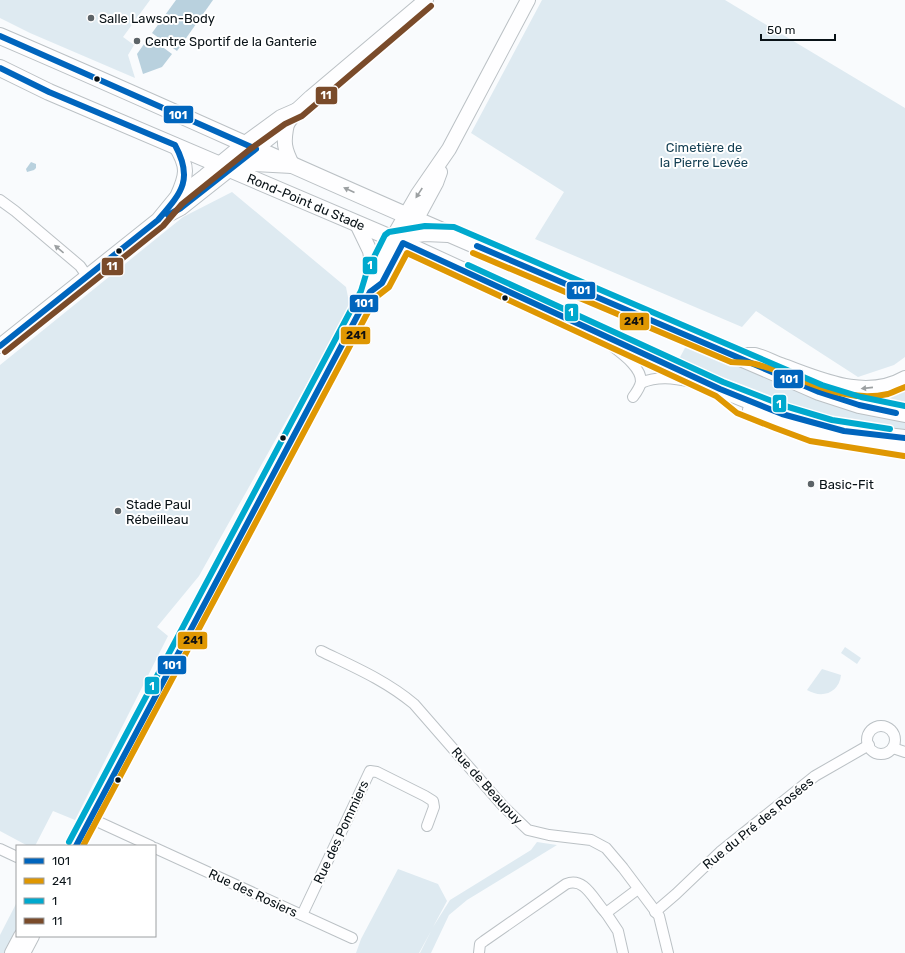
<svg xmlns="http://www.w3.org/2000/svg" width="905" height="953" viewBox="0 0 905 953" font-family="Rubik,sans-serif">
  <rect width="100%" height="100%" fill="#f9fbfd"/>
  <g fill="#deeaf1">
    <polygon points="0,0 150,0 123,37 134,45 128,55 135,78 30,33 0,18"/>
    <polygon points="542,0 725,0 905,108 905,357 894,365 858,377 756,311 742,327 535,239 564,192 471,133"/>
    <polygon points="232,192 346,287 350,307 199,576 157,627 168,636 75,820 53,811 35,846 28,846 0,831 0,365 183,217"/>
    <polygon points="687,344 713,351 905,417 905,434 821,422 677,363"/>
    <polygon points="905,382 905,405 899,405 891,400 858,393"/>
    <polygon points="845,647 861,658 857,664 841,653"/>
    <path d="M 822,669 L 841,675 C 839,693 822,699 807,690 Z"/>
    <polygon points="537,842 557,845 467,900 449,915 431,953 420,953 431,931 419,953 356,953 361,939 398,869 438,884 447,901 433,927 450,900 531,850"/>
    <polygon points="17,902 17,930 5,953 0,953 0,935"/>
  </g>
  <g fill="#b9d1de">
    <polygon points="176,0 213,0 177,51 152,33"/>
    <polygon points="149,37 172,54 162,67 143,74 137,54"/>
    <polygon points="31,162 36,164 36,168 34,170 27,172 26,169"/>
  </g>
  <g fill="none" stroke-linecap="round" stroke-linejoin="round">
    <g stroke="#bbc1c5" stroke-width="12">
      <g id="street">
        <polyline points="0,200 15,211 80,266 87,276"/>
        <path d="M 607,342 C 618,351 642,366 641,382 C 640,387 636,393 633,397"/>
        <path d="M 641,383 C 658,376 673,378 691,382"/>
        <path d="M 321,651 C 354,667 385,680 414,704 L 503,806 L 528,830 L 549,835 L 591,840 L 606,848 L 623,868 L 659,916 L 668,953"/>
        <circle cx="881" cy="740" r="14"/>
        <polyline points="893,748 905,752"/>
        <polyline points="90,818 151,846"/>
        <polyline points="155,848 352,938"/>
        <polyline points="0,849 17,857"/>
        <polyline points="655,912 676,894 720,852 815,776 869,745"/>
        <polyline points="606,913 618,931 623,953"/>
        <polyline points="302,915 370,771 377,772 425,796 433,801 434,807 427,826"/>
        <path d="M 479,953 L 480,944 L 484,941 L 566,884 C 585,876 594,901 606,913 L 638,889"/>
      </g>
    </g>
    <g stroke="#bbc1c5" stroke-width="16">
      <g id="secondary">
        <path d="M 287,124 C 283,142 284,149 293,166"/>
        <path d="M 175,145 C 189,167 187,175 177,197"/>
        <polyline points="233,163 292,166"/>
        <polyline points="166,216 181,208 287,124 297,110 311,97 426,0"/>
        <polyline points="357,224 370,251 374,274"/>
        <polyline points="401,237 425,234 448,235"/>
        <polyline points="370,292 382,283 436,183 440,172"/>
        <polyline points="0,346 158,220 176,198 205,176 244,144 281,117 297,110"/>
        <path d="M 736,355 C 742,355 749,355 755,355 C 763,357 773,362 781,365 C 820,379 865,401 905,378"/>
        <path d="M 750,410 C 771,418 792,427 814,433 C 843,440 875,444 905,448"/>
        <polyline points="76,846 369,294 374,274 392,239 418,194 449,149 528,0"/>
        <polyline points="12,953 21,936"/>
        <polyline points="23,953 32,936"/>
      </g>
    </g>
    <g stroke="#bbc1c5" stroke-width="18">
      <g id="primary">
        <path d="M 0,36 C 150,100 298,169 447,233 C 571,287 696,338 819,392 L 859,405 L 905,414"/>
        <polyline points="0,68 49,92 403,243 720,389 782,414 815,424 844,431 905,438"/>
      </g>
    </g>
    <use href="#street" stroke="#fefeff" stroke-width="10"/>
    <use href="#secondary" stroke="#fefeff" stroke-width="14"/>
    <use href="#primary" stroke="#fefeff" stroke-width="16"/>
    <g stroke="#fff" stroke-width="9">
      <g id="bus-1">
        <polyline points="0,36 256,149 181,208 168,215"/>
        <path d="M 0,68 L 49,92 L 175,145 C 194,180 181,193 158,220 L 0,346"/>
        <polyline points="477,246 819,392 859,405 896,413"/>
        <polyline points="76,846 370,292 382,283 403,243 720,389 782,414 844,431 905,438"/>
      </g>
    </g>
    <g stroke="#fff" stroke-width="9">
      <g id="bus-2">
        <path d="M 473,253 L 731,362 C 739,363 747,362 755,364 C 799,375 841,405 888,394 C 894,392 899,389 905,387"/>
        <polyline points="83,846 376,297 389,287 407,253 716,396 737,413 775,428 810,441 904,456"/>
      </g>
    </g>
    <g stroke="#fff" stroke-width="9">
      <g id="bus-3">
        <polyline points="468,265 723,382 785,406 832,420 890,429"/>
        <polyline points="69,842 361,291 367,271 385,235 389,232 425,226 454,227 822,385 861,397 905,406"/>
      </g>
    </g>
    <g stroke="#fff" stroke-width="9">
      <polyline id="bus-4" points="5,352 163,226 182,204 249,150 285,124 302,116 431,6"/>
    </g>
    <use href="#bus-1" stroke="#0065bd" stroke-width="6"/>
    <use href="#bus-2" stroke="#df9702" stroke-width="6"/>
    <use href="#bus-3" stroke="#00a9ce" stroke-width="6"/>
    <use href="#bus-4" stroke="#7a4b2a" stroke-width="6"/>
  </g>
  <defs><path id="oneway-solid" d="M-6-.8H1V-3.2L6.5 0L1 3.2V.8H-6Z"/></defs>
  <g fill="#9ca0a2">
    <use href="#oneway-solid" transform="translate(349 190) rotate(-156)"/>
    <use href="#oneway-solid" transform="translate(419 193) rotate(123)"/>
    <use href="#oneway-solid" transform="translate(59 249) rotate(-140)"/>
    <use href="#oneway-solid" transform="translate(867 388) rotate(174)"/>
  </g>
  <g fill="#5d6468" stroke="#fff" stroke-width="1.5">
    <circle cx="91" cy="18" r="4"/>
    <circle cx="137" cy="41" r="4"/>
    <circle cx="811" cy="484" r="4"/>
    <circle cx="118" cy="511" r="4"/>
  </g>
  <g fill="#091217" stroke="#fff" stroke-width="1.5">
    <circle cx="97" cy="79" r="3.5"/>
    <circle cx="119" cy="251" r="3.5"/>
    <circle cx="505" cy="298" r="3.5"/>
    <circle cx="283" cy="438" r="3.5"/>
    <circle cx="118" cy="780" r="3.5"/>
  </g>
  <g text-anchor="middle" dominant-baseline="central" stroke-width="4" stroke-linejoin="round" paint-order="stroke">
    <g font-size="13" fill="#091217" stroke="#fff" text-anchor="start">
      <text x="99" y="18">Salle Lawson-Body</text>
      <text x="145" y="41">Centre Sportif de la Ganterie</text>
      <text x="819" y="484">Basic-Fit</text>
      <text x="126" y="504">Stade Paul<tspan x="126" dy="15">Rébeilleau</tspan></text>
    </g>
    <g font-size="13" fill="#133f53" stroke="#fff">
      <text x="704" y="147">Cimetière de<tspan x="704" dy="15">la Pierre Levée</tspan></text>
    </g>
    <g font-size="13" fill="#091217" stroke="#fff">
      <text transform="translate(306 202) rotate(23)">Rond-Point du Stade</text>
      <text transform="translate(487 786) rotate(48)">Rue de Beaupuy</text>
      <text transform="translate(758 823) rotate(-39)">Rue du Pré des Rosées</text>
      <text transform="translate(341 832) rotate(-65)">Rue des Pommiers</text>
      <text transform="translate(253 893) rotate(25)">Rue des Rosiers</text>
    </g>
  </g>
  <g stroke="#fff" stroke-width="1.5">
    <rect x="315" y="86" width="23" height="19" rx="4" fill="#7a4b2a"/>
    <rect x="163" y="105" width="31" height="19" rx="4" fill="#0065bd"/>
    <rect x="362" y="256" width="16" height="19" rx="4" fill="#00a9ce"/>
    <rect x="101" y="257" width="23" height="19" rx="4" fill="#7a4b2a"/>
    <rect x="566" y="281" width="30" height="19" rx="4" fill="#0065bd"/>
    <rect x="349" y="294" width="30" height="19" rx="4" fill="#0065bd"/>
    <rect x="564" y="303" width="15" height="19" rx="4" fill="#00a9ce"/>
    <rect x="619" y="312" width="31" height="19" rx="4" fill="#df9702"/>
    <rect x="340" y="326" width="31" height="19" rx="4" fill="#df9702"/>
    <rect x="773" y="369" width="31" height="20" rx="4" fill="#0065bd"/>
    <rect x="772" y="394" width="15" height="19" rx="4" fill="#00a9ce"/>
    <rect x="177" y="631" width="31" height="19" rx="4" fill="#df9702"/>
    <rect x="157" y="655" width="30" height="20" rx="4" fill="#0065bd"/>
    <rect x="144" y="676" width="16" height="19" rx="4" fill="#00a9ce"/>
  </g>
  <g font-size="11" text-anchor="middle" font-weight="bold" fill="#fff">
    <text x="326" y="99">11</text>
    <text x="178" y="119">101</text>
    <text x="370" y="269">1</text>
    <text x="112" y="270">11</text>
    <text x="581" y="294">101</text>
    <text x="364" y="307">101</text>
    <text x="571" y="316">1</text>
    <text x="789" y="383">101</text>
    <text x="779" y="408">1</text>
    <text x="172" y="669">101</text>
    <text x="152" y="690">1</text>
  </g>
  <g font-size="11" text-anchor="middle" font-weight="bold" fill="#111">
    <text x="634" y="325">241</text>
    <text x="356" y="339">241</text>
    <text x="193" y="644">241</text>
  </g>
  <rect x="16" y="845" width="140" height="92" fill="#ffffff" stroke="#9da0a2"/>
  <rect x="24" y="858" width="20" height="6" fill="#0065bd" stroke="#9da0a2"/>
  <text x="52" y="865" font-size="12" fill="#091217">101</text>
  <rect x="24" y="878" width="20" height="6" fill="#df9702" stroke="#9da0a2"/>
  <text x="52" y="885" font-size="12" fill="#091217">241</text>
  <rect x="24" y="898" width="20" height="6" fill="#00a9ce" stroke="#9da0a2"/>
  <text x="52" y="905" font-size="12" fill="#091217">1</text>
  <rect x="24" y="918" width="20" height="6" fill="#7a4b2a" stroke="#9da0a2"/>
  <text x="52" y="925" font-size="12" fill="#091217">11</text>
  <path d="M761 34v6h74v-6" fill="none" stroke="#091217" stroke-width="2"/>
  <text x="767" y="34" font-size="12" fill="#091217" stroke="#ffffff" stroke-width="3" paint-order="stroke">50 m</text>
</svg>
